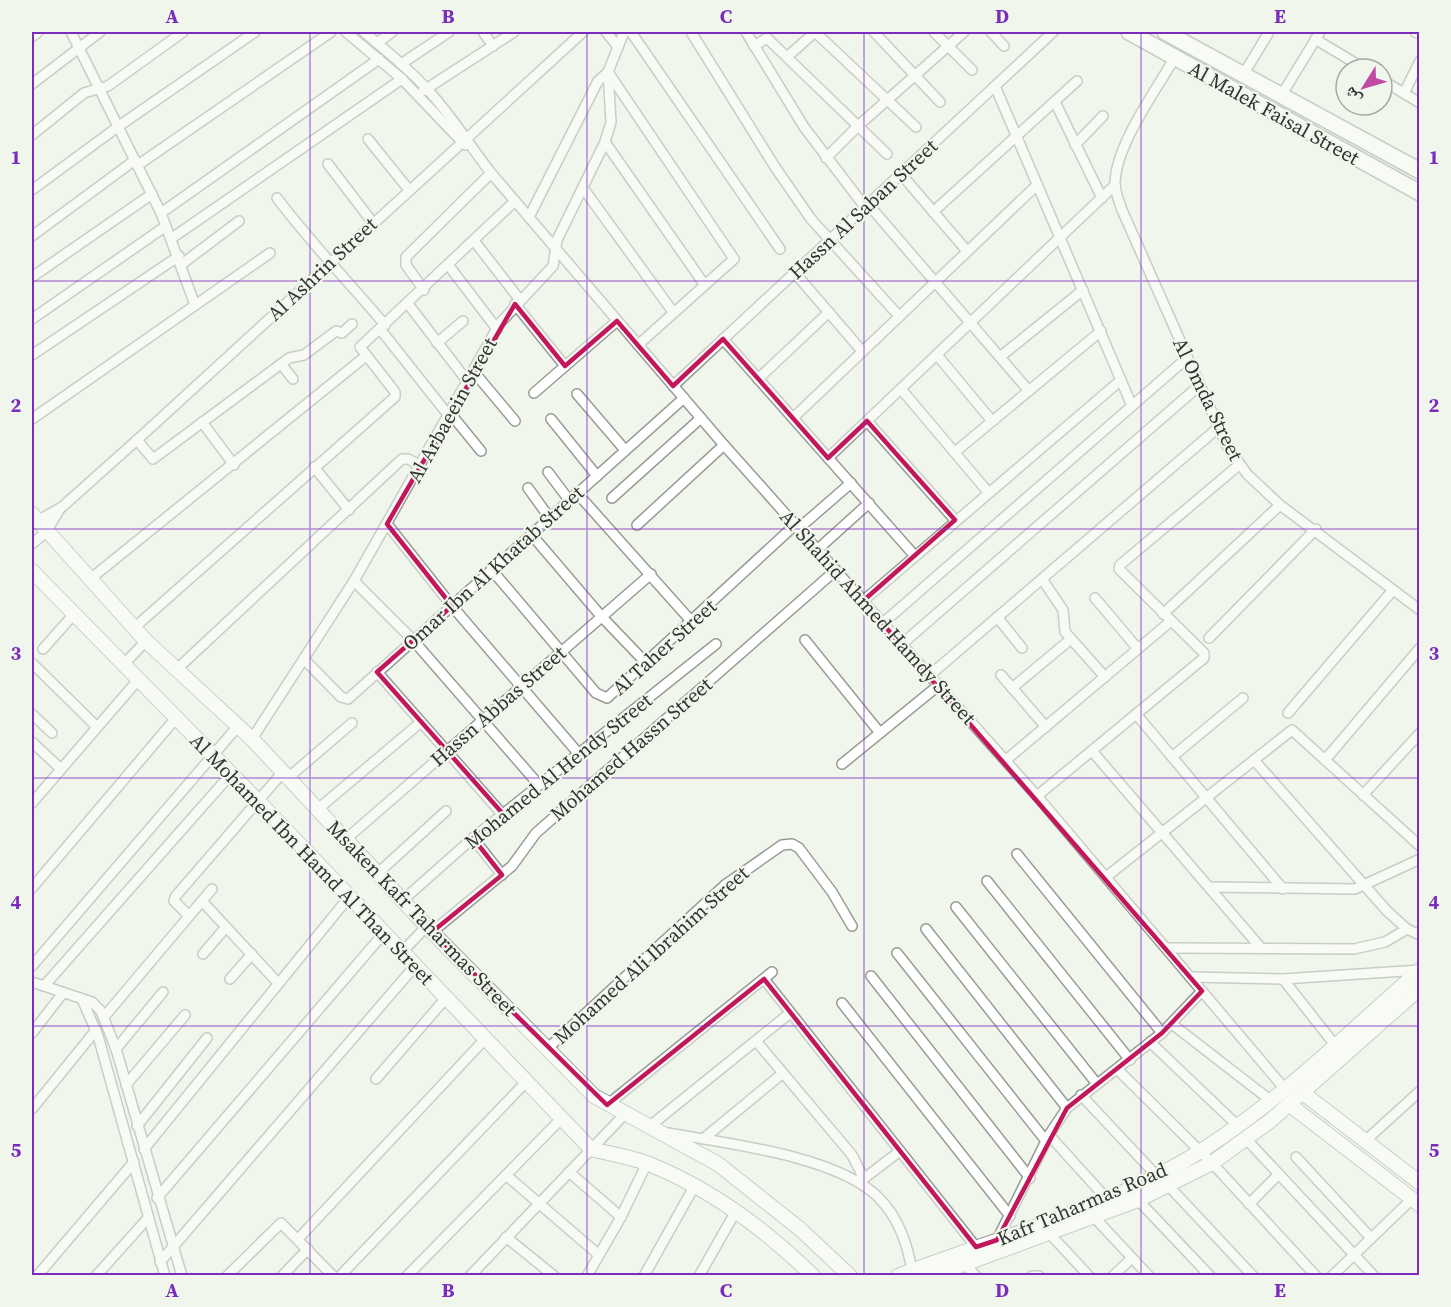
<svg xmlns="http://www.w3.org/2000/svg" width="1451" height="1307" viewBox="0 0 1451 1307" font-family="'Source Serif 4','Noto Naskh Arabic',serif">
  <rect width="100%" height="100%" fill="#f1f6ed"/>
  <g fill="none" stroke-linecap="round" stroke-linejoin="round">
    <g stroke="#999d95" stroke-width="12">
      <g id="street">
        <polyline points="71,32 161,213 195,305"/>
        <polyline points="346,32 402,79 465,145"/>
        <path d="M 364,32 C 385,50 407,67 426,88 C 451,114 469,145 491,173 L 724,445 L 1037,796 L 1284,1088"/>
        <polyline points="483,32 493,46"/>
        <polyline points="606,32 618,47"/>
        <polyline points="631,32 780,249"/>
        <polyline points="691,32 775,167 811,219 899,316"/>
        <polyline points="746,32 804,127 865,207"/>
        <polyline points="815,32 916,127"/>
        <polyline points="874,32 940,102"/>
        <polyline points="934,32 972,70"/>
        <polyline points="991,32 1004,46"/>
        <polyline points="1415,32 1420,34"/>
        <polyline points="32,37 38,32"/>
        <polyline points="1315,39 1365,69"/>
        <polyline points="377,43 392,32"/>
        <polyline points="754,46 767,38 887,154"/>
        <polyline points="787,57 815,32"/>
        <path d="M 1175,57 C 1156,91 1116,144 1115,183 C 1115,192 1119,202 1122,210 L 1227,446 L 1247,474 L 1280,505 L 1420,610"/>
        <polyline points="401,64 449,32"/>
        <polyline points="1243,75 1269,32"/>
        <polyline points="1382,80 1420,103"/>
        <polyline points="32,84 100,32"/>
        <polyline points="995,86 1132,406"/>
        <polyline points="423,91 514,32"/>
        <polyline points="1404,93 1420,61"/>
        <polyline points="1281,96 1320,32"/>
        <polyline points="1055,102 1102,198"/>
        <polyline points="32,135 84,93 108,86 183,32"/>
        <polyline points="368,139 409,190"/>
        <polyline points="605,142 704,284"/>
        <polyline points="1075,145 1103,116"/>
        <polyline points="826,158 858,126 964,32"/>
        <polyline points="328,164 373,223"/>
        <polyline points="138,165 331,32"/>
        <polyline points="901,174 967,251"/>
        <polyline points="583,188 673,312"/>
        <polyline points="32,190 119,126 255,32"/>
        <path d="M 277,198 C 310,242 349,282 385,325"/>
        <polyline points="868,204 1029,391"/>
        <polyline points="933,212 1077,81"/>
        <polyline points="161,213 379,59"/>
        <polyline points="529,217 598,81 608,72 734,259 638,345"/>
        <polyline points="32,236 135,160"/>
        <polyline points="172,238 402,79"/>
        <polyline points="475,242 520,300"/>
        <polyline points="182,264 239,221"/>
        <polyline points="449,266 497,329"/>
        <polyline points="795,273 862,351"/>
        <polyline points="32,277 152,194"/>
        <polyline points="424,290 406,265 406,257 491,173"/>
        <polyline points="408,304 468,382"/>
        <polyline points="515,304 565,366"/>
        <polyline points="32,319 166,226"/>
        <polyline points="380,329 449,416"/>
        <polyline points="723,339 914,555"/>
        <polyline points="437,343 463,321"/>
        <polyline points="32,355 179,256"/>
        <polyline points="937,355 992,421"/>
        <polyline points="1000,357 1083,290"/>
        <polyline points="281,364 293,379"/>
        <polyline points="474,372 515,421"/>
        <polyline points="758,379 829,312"/>
        <polyline points="673,386 1053,32"/>
        <polyline points="901,389 988,492"/>
        <polyline points="534,393 617,321"/>
        <polyline points="577,394 625,450"/>
        <polyline points="450,413 481,451"/>
        <polyline points="793,418 1037,185"/>
        <polyline points="32,419 270,253"/>
        <polyline points="551,419 597,476"/>
        <polyline points="867,421 955,520"/>
        <polyline points="202,422 234,465"/>
        <polyline points="137,440 153,459 289,358 304,355 336,331 342,333 352,324"/>
        <polyline points="955,452 1101,331"/>
        <polyline points="828,458 1115,185"/>
        <polyline points="314,467 349,510"/>
        <polyline points="548,472 569,500"/>
        <polyline points="528,488 549,517"/>
        <polyline points="577,493 692,622"/>
        <polyline points="612,498 701,418"/>
        <polyline points="32,524 62,507 137,440 583,32"/>
        <polyline points="387,524 452,606 579,754"/>
        <polyline points="637,525 724,445"/>
        <polyline points="798,529 851,483"/>
        <polyline points="531,534 601,616 647,664"/>
        <polyline points="32,544 46,532 60,509"/>
        <polyline points="817,550 869,503"/>
        <polyline points="491,569 596,693 607,698 795,525"/>
        <polyline points="1042,579 1063,610 1065,632 1105,677"/>
        <polyline points="89,580 366,356"/>
        <polyline points="354,581 413,640 539,785"/>
        <polyline points="1095,598 1138,649"/>
        <polyline points="863,601 1121,380"/>
        <polyline points="1163,614 1280,505"/>
        <polyline points="997,617 1022,648"/>
        <polyline points="883,623 1187,358"/>
        <polyline points="134,628 395,397 395,392 360,347 515,201"/>
        <polyline points="1209,638 1316,529"/>
        <polyline points="805,640 880,733"/>
        <polyline points="902,644 1200,385"/>
        <polyline points="43,649 74,614"/>
        <polyline points="304,659 341,697 348,699 684,398"/>
        <polyline points="32,663 97,727"/>
        <polyline points="123,665 146,641"/>
        <polyline points="177,669 402,459 408,459 421,466"/>
        <polyline points="377,672 503,815"/>
        <polyline points="930,675 1219,427"/>
        <polyline points="1001,675 1046,727"/>
        <polyline points="1012,688 1071,639"/>
        <polyline points="1288,713 1393,590"/>
        <polyline points="32,714 52,733"/>
        <polyline points="1136,714 1283,889"/>
        <polyline points="252,739 354,581 500,323 553,266 557,240 605,142 611,122 608,72 624,32"/>
        <polyline points="32,742 61,769"/>
        <polyline points="1092,751 1261,948"/>
        <polyline points="1172,757 1243,698"/>
        <polyline points="1006,760 1171,621"/>
        <polyline points="1254,760 1387,911 1407,929 1420,935"/>
        <polyline points="1325,760 1420,648"/>
        <polyline points="842,764 939,685"/>
        <polyline points="289,777 352,723"/>
        <polyline points="1363,795 1420,733"/>
        <polyline points="1037,796 1204,658 1204,653 1119,569 1120,565 1239,465"/>
        <polyline points="32,803 138,680"/>
        <polyline points="318,809 421,722"/>
        <polyline points="473,838 502,875"/>
        <polyline points="346,839 651,574"/>
        <polyline points="1017,854 1162,1033"/>
        <polyline points="378,873 446,811"/>
        <polyline points="1106,877 1292,730 1420,846"/>
        <polyline points="987,881 1130,1060"/>
        <polyline points="1209,887 1355,889 1420,859"/>
        <polyline points="32,888 176,718"/>
        <polyline points="403,900 473,838 716,644"/>
        <polyline points="202,901 278,983"/>
        <polyline points="956,907 1097,1084"/>
        <polyline points="189,916 174,901 175,897 283,772"/>
        <polyline points="926,929 1067,1108"/>
        <polyline points="432,932 512,866 536,833 836,570"/>
        <polyline points="1166,948 1354,949 1385,942 1407,929"/>
        <polyline points="402,952 427,926"/>
        <polyline points="897,953 1046,1141"/>
        <polyline points="203,954 226,927"/>
        <polyline points="32,966 238,726"/>
        <polyline points="871,976 1030,1178"/>
        <polyline points="1190,977 1283,979 1420,970"/>
        <polyline points="230,979 252,954"/>
        <polyline points="764,979 976,1247"/>
        <polyline points="1283,979 1335,1045"/>
        <polyline points="32,982 92,1002 101,1011 116,1049 182,1276"/>
        <polyline points="44,986 231,774"/>
        <polyline points="82,999 98,1036 165,1276"/>
        <polyline points="842,1003 1010,1216"/>
        <polyline points="104,1017 212,889"/>
        <polyline points="1172,1024 1270,1100"/>
        <polyline points="32,1033 63,993"/>
        <polyline points="756,1041 852,1155 861,1173 862,1184"/>
        <polyline points="1150,1042 1237,1125"/>
        <polyline points="116,1049 163,992"/>
        <polyline points="547,1049 725,885 782,845 792,844 799,848 832,892 852,926"/>
        <polyline points="1117,1069 1212,1163 1316,1276"/>
        <polyline points="376,1079 446,998"/>
        <polyline points="126,1085 185,1015"/>
        <polyline points="1081,1095 1156,1175"/>
        <polyline points="607,1105 772,972"/>
        <polyline points="32,1109 96,1030"/>
        <polyline points="137,1126 207,1038"/>
        <polyline points="650,1126 790,1013"/>
        <path d="M 668,1133 C 725,1143 837,1156 878,1197 C 900,1219 908,1246 913,1276"/>
        <polyline points="1049,1135 1106,1198"/>
        <polyline points="703,1139 783,1073"/>
        <polyline points="1247,1140 1374,1276"/>
        <polyline points="1365,1141 1420,1091"/>
        <polyline points="144,1149 349,897"/>
        <polyline points="1296,1157 1371,1238"/>
        <polyline points="569,1172 621,1217"/>
        <polyline points="506,1175 599,1255"/>
        <polyline points="862,1180 900,1151"/>
        <polyline points="1165,1182 1253,1276"/>
        <polyline points="157,1198 384,933"/>
        <polyline points="1138,1200 1210,1276"/>
        <polyline points="1249,1204 1279,1174"/>
        <polyline points="1093,1216 1149,1276"/>
        <polyline points="1049,1233 1089,1276"/>
        <polyline points="506,1237 554,1276"/>
        <polyline points="298,1239 485,1039"/>
        <polyline points="997,1240 1049,1135 1067,1108 1162,1033 1202,991"/>
        <polyline points="160,1262 415,966"/>
        <polyline points="963,1262 976,1276"/>
        <polyline points="37,1276 134,1162"/>
        <polyline points="96,1276 148,1218"/>
        <polyline points="227,1276 281,1223 333,1276"/>
        <polyline points="282,1276 308,1249"/>
        <polyline points="340,1276 526,1082"/>
        <polyline points="407,1276 561,1119"/>
        <polyline points="470,1276 624,1115"/>
        <polyline points="587,1276 621,1217 647,1163"/>
        <polyline points="644,1276 695,1185"/>
        <polyline points="699,1276 736,1211"/>
        <polyline points="1032,1276 1039,1276"/>
        <polyline points="1113,1276 1132,1258"/>
        <polyline points="1332,1276 1412,1199"/>
      </g>
    </g>
    <g stroke="#999d95" stroke-width="16">
      <g id="secondary">
        <polyline points="32,514 146,641 252,739 432,932 594,1096 718,1164 800,1229 850,1276"/>
        <path d="M 32,571 L 258,801 L 591,1149 C 610,1154 631,1157 649,1164 C 711,1189 765,1229 813,1276"/>
        <polyline points="1303,1093 1420,1183"/>
        <polyline points="1290,1105 1420,1205"/>
        <path d="M 898,1276 C 994,1239 1097,1212 1186,1160 C 1272,1109 1345,1036 1420,970"/>
        <polyline points="932,1276 1138,1200 1212,1163 1270,1121 1420,988"/>
      </g>
    </g>
    <g stroke="#999d95" stroke-width="18">
      <g id="primary">
        <polyline points="1129,32 1420,193"/>
        <polyline points="1165,32 1420,171"/>
      </g>
    </g>
    <use href="#street" stroke="#fff" stroke-width="9"/>
    <use href="#secondary" stroke="#fff" stroke-width="14"/>
    <use href="#primary" stroke="#fff" stroke-width="15"/>
  </g>
  <path d="M0 0H1451V1307H0ZM 515,304 L 565,366 L 617,321 L 673,386 L 723,339 L 828,458 L 867,421 L 955,520 L 863,601 L 1202,991 L 1162,1033 L 1067,1108 L 997,1240 L 976,1247 L 764,979 L 607,1105 L 432,932 L 502,875 L 473,838 L 504,815 L 377,672 L 452,606 L 387,524 Z" fill="#f1f6ed" fill-opacity=".55" fill-rule="evenodd"/>
  <path fill="none" stroke="#c2185b" stroke-width="4.5" stroke-linejoin="round" d="M 515,304 L 565,366 L 617,321 L 673,386 L 723,339 L 828,458 L 867,421 L 955,520 L 863,601 L 1202,991 L 1162,1033 L 1067,1108 L 997,1240 L 976,1247 L 764,979 L 607,1105 L 432,932 L 502,875 L 473,838 L 504,815 L 377,672 L 452,606 L 387,524 Z"/>
  <path fill="none" stroke="#7b2cbf" stroke-width="1.5" stroke-opacity="0.55" d="M 310,32 L 310,1276M 587,32 L 587,1276M 864,32 L 864,1276M 1141,32 L 1141,1276M 32,281 L 1420,281M 32,529 L 1420,529M 32,778 L 1420,778M 32,1026 L 1420,1026"/>
  <g text-anchor="middle" dominant-baseline="central" stroke-width="4.5" stroke-linejoin="round" paint-order="stroke">
    <g font-size="20" fill="#323431" stroke="#f1f6ed">
      <text transform="translate(1274 113) rotate(29)">Al Malek Faisal Street</text>
      <text transform="translate(863 209) rotate(-43)">Hassn Al Saban Street</text>
      <text transform="translate(322 269) rotate(-43)">Al Ashrin Street</text>
      <text transform="translate(1208 399) rotate(64)">Al Omda Street</text>
      <text transform="translate(452 410) rotate(-61)">Al Arbaeein Street</text>
      <text transform="translate(493 568) rotate(-42)">Omar Ibn Al Khatab Street</text>
      <text transform="translate(878 617) rotate(48)">Al Shahid Ahmed Hamdy Street</text>
      <text transform="translate(664 647) rotate(-42)">Al Taher Street</text>
      <text transform="translate(498 706) rotate(-41)">Hassn Abbas Street</text>
      <text transform="translate(631 749) rotate(-41)">Mohamed Hassn Street</text>
      <text transform="translate(558 771) rotate(-39)">Mohamed Al Hendy Street</text>
      <text transform="translate(312 859) rotate(46)">Al Mohamed Ibn Hamd Al Than Street</text>
      <text transform="translate(422 918) rotate(46)">Msaken Kafr Taharmas Street</text>
      <text transform="translate(651 955) rotate(-42)">Mohamed Ali Ibrahim Street</text>
      <text transform="translate(1082 1204) rotate(-23)">Kafr Taharmas Road</text>
    </g>
  </g>
  <rect width="1451" height="1307" fill="none" stroke="#f1f6ed" stroke-width="66"/>
  <g transform="translate(1364 87) rotate(233)"><circle r="28" fill="#f1f6ed" stroke="#a5a8a2" stroke-width="1.5"/>
  <path d="M0-4.5L10 22L0 15L-10 22Z" fill="#c14ba2"/>
  <text y="-9" font-size="16" font-weight="bold" text-anchor="middle" fill="#323431">ش</text>
  </g>
  <rect x="33" y="33" width="1385" height="1241" fill="none" stroke="#7b2cbf" stroke-width="2"/>
  <g font-size="20" text-anchor="middle" font-weight="bold" fill="#7b2cbf">
    <text x="172" y="23">A</text>
    <text x="448" y="23">B</text>
    <text x="726" y="23">C</text>
    <text x="1002" y="23">D</text>
    <text x="1280" y="23">E</text>
    <text x="16" y="164">1</text>
    <text x="1434" y="164">1</text>
    <text x="16" y="412">2</text>
    <text x="1434" y="412">2</text>
    <text x="16" y="660">3</text>
    <text x="1434" y="660">3</text>
    <text x="16" y="909">4</text>
    <text x="1434" y="909">4</text>
    <text x="16" y="1157">5</text>
    <text x="1434" y="1157">5</text>
    <text x="172" y="1297">A</text>
    <text x="448" y="1297">B</text>
    <text x="726" y="1297">C</text>
    <text x="1002" y="1297">D</text>
    <text x="1280" y="1297">E</text>
  </g>
</svg>
